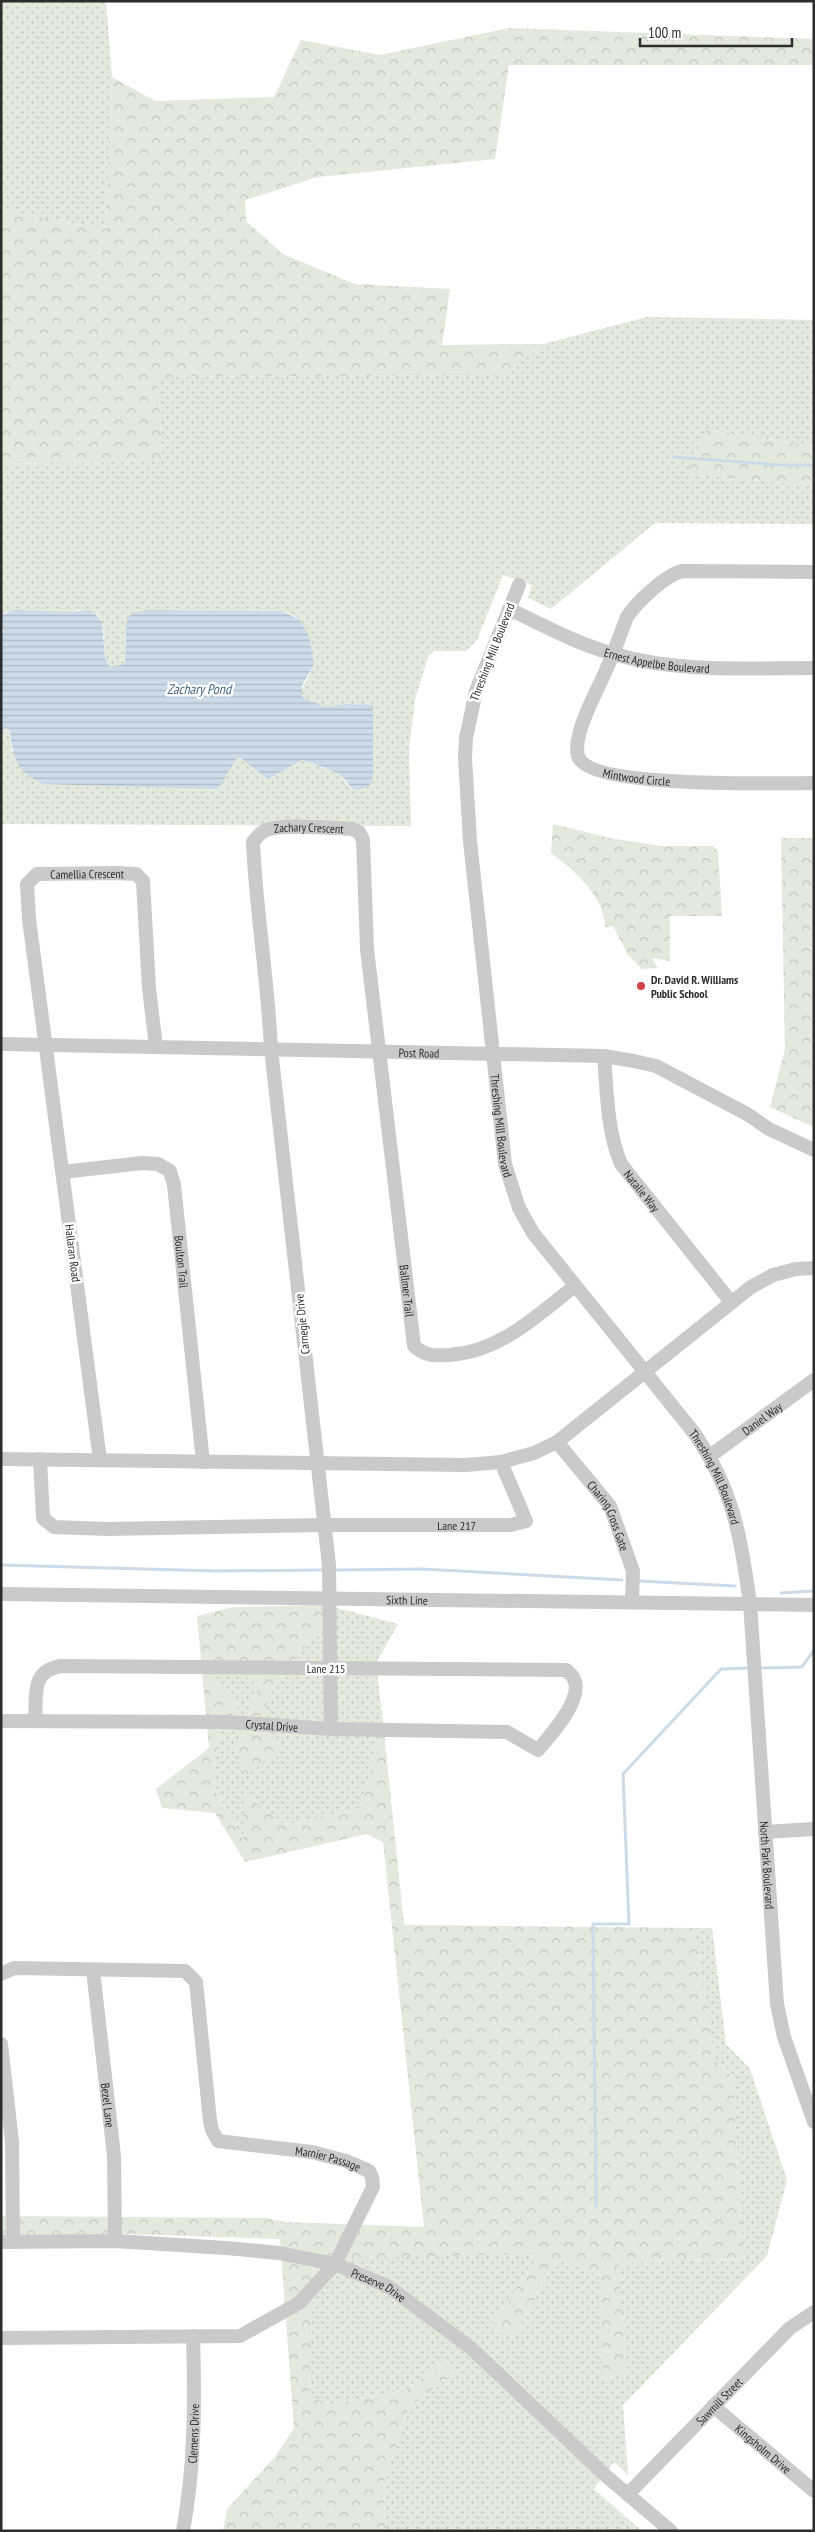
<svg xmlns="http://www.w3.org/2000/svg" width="815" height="2532" viewBox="0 0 815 2532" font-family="'PT Sans Narrow',sans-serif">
  <defs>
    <pattern id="grass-dots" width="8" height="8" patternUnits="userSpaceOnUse" patternTransform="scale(1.25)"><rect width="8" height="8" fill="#e3e9dd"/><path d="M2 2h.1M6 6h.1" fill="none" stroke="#c3c8be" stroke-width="1.8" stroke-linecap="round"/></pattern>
    <pattern id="forest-crowns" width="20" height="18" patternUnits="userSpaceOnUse" patternTransform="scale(1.25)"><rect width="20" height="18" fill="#e3e9dd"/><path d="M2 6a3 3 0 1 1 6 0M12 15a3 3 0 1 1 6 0" fill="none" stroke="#c3c8be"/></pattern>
    <pattern id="water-rules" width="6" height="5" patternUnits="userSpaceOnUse" patternTransform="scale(1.25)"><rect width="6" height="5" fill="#cbdbe7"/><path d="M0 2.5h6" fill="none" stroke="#afbcc6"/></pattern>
  </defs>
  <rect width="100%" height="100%" fill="#fff"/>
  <g fill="url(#grass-dots)">
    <polygon points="1,1 106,1 112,77 106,229 1,210"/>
    <path d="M 647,317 L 814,320 L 814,446 L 706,430 L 687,474 L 814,486 L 814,524 L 655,523 L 551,609 L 528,598 L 532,585 L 503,575 L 477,640 L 466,651 L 434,651 L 428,656 L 415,700 L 409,749 L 411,826 L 1,824 L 1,731 L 6,728 L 10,732 L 12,752 L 238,755 L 268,779 L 302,760 L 340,774 L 349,787 L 357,789 L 370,785 L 373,777 L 372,706 L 326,707 L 302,697 C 300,685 308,682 310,672 C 313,654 308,633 299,619 C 295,615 285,613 281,611 L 144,610 L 126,624 L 125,664 L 110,668 C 99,652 109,628 97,614 L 79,610 L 71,612 L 6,612 L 1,615 L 1,464 L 162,461 L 158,377 L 505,375 L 543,344 Z"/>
    <polygon points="326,1605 398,1624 376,1663 383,1723 360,1808 286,1825 244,1794 244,1840 213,1787 219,1733 238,1706 214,1683 220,1671 260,1680 236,1751 248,1774 270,1690 329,1617"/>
    <polygon points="694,1928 712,1928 726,2044 750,2069 787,2180 767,2256 623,2405 628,2475 614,2462 594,2489 642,2531 385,2530 384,2483 408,2409 453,2373 446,2360 406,2390 333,2404 309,2397 314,2259 541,2252 490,2327 514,2337 557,2257 601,2276 603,2380 627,2373 617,2263 743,2259 733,2078 715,2060"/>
  </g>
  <g fill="url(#forest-crowns)">
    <polygon points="509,28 814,39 814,65 509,65 495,159 318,177 245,200 246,221 283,254 355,284 450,289 442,345 543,344 505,375 158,377 162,461 1,464 1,210 106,229 112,77 155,101 274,97 301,40 380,55"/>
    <polygon points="706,430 814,446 814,486 686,474"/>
    <path d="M 553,824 L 610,838 L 661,846 L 713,846 L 718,851 L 722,916 L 670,916 L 670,961 L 652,958 L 658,968 L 642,969 L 628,955 L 613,926 L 605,927 C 604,895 575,871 551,853 Z"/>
    <polygon points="781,838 814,838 814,1127 770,1107 785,1049"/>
    <polygon points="326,1605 329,1617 270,1690 262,1722 282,1749 247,1775 236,1751 260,1680 220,1671 214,1683 238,1706 219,1733 213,1787 243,1839 244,1794 286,1825 360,1808 383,1723 404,1925 694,1928 715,2060 733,2078 743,2259 618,2263 627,2373 603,2380 601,2276 557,2257 514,2337 490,2327 540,2253 314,2260 309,2397 333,2404 406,2390 446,2360 453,2373 408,2409 384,2483 385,2530 429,2531 223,2531 227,2509 275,2457 294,2428 280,2239 124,2234 1,2237 1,2216 265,2218 286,2222 424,2227 383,1842 367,1834 245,1862 215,1813 162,1808 156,1789 209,1748 197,1616 233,1607"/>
  </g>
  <path fill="url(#water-rules)" d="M 14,610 L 71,612 L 89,610 L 94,612 L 102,622 L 105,658 L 110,667 L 125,664 L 126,624 L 130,615 L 144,610 L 281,611 L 299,619 L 309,636 L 314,664 L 302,686 L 302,697 L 326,707 L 346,704 L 373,705 L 373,777 L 370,785 C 348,798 350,779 337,773 C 326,768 314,764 302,760 L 268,779 L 238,756 L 218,789 L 44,784 C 17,773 13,759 10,731 L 6,728 L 1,731 L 1,632 L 4,631 L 1,626 L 1,615 Z"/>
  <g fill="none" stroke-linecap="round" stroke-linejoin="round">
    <g stroke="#cbdbe7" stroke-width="3">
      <polyline points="673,457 780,465 814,465"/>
      <polyline points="1,1565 216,1571 321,1570"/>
      <polyline points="337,1570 422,1569 622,1580"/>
      <polyline points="639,1581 735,1586"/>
      <polyline points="781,1593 814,1591"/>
      <polyline points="758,1668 802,1667 814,1650"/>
      <polyline points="596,2206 593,1924 629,1924 623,1774 721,1669 750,1668"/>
    </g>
    <g stroke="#cacaca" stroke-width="14">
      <path id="s1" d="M 814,572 L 683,571 C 666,574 636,603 627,617 C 620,635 614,653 606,670 C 598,690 572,734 578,756 C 588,789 780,783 814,783"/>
      <path id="s2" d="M 519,585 L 476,691 L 466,738 L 465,758 L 470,841 L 505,1164 L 519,1208 L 533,1233 L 695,1434 C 735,1493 740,1536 750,1603 L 777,2004 L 784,2037 L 814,2122"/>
      <path id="s3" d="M 509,609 C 543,625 577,644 614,654 C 678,673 747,668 814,668"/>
      <path id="s4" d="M 1,1044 L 604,1056 L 634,1061 L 656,1066 L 747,1114 L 769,1129 L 814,1150"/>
      <path id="s5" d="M 604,1056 C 607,1092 607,1131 621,1164 L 731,1302"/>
      <path id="s6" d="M 63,1172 L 142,1163 L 158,1164 L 170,1171 L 174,1185 L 203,1462"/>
      <path id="s7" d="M 557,1442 L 610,1506 L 633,1571 L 632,1602"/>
      <path id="s8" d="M 710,1456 L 814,1380"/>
      <polyline points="1,1459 466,1465 501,1462 534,1453 557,1442 751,1287 773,1275 796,1269 814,1268"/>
      <path id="s9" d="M 40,1459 L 43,1518 L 54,1527 L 107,1529 L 325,1525 L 511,1525 L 526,1521 L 501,1462"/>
      <path id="s10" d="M 100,1460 L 29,919 L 27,884 L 37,874 L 116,873 L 136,874 L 143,881 L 149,988 L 156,1047"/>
      <path id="s11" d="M 1,1594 L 814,1605"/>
      <path id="s12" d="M 1,1721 L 228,1722 L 331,1729 L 507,1732 L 538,1750 C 550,1736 584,1699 574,1679 C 573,1676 569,1673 566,1670 L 61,1666 C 30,1671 37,1696 35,1720"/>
      <path id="s13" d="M 331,1729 L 329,1565 L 271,1049 C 268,980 256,912 253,842 C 256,838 259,834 264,831 C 279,823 332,828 352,829 L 359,832 L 363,840 L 367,949 L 414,1346 C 425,1356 434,1356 449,1355 C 500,1352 536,1316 575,1286"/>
      <polyline points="765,1832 814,1829"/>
      <path id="s14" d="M 93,1970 L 114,2156 L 115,2241"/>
      <path id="s15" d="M 1,1974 L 14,1968 L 185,1971 L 196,1982 L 210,2121 L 212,2130 L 218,2141 L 312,2152 L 346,2161 L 369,2171 L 372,2177 L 373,2187 L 335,2264 L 299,2303 L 240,2336 L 1,2338"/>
      <polyline points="1,2044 12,2142 13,2242"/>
      <path id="s16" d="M 1,2242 L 115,2241 L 226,2248 L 279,2253 L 335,2264 L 389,2287 L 471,2348 L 606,2476 L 671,2531"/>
      <path id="s17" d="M 713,2406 L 814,2491"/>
      <path id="s18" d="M 628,2494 L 790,2328 L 814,2312"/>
      <path id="s19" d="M 183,2531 C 195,2466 195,2402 193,2336"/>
    </g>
  </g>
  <circle fill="#d14348" stroke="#fff" stroke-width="2" cx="641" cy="986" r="5"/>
  <g text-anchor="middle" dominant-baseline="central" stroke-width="5" stroke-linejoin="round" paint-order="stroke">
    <g font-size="12" fill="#2d2d2d" stroke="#fff">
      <text transform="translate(492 652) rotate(-69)">Threshing Mill Boulevard</text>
      <text stroke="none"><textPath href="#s3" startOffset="158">Ernest Appelbe Boulevard</textPath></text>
      <text stroke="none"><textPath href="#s1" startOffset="418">Mintwood Circle</textPath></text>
      <text stroke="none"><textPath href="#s13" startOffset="952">Zachary Crescent</textPath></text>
      <text stroke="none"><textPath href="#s10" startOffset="645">Camellia Crescent</textPath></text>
      <text stroke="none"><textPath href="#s4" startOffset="418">Post Road</textPath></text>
      <text stroke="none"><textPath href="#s2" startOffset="552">Threshing Mill Boulevard</textPath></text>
      <text stroke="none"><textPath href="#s5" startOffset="144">Natalie Way</textPath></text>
      <text transform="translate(73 1253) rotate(83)">Hallaran Road</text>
      <text stroke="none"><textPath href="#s6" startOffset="201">Boulton Trail</textPath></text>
      <text stroke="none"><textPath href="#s13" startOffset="1465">Ballmer Trail</textPath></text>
      <text transform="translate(302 1324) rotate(-96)">Carnegie Drive</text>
      <text stroke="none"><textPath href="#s8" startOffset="64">Daniel Way</textPath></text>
      <text stroke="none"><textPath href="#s2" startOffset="971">Threshing Mill Boulevard</textPath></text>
      <text stroke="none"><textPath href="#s7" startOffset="91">Charing Cross Gate</textPath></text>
      <text stroke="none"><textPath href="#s9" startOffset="476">Lane 217</textPath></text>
      <text stroke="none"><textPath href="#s11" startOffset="406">Sixth Line</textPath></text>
      <text x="326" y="1668">Lane 215</text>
      <text stroke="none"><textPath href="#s12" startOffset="271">Crystal Drive</textPath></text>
      <text stroke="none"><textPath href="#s2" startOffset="1366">North Park Boulevard</textPath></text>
      <text stroke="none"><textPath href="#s14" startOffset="136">Bezel Lane</textPath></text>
      <text stroke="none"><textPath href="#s15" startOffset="474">Marnier Passage</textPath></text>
      <text stroke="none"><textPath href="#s16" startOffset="384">Preserve Drive</textPath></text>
      <text stroke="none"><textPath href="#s18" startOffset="130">Sawmill Street</textPath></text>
      <text stroke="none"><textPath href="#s19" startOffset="98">Clemens Drive</textPath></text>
      <text stroke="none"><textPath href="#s17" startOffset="66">Kingsholm Drive</textPath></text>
    </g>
    <g font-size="12" font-weight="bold" fill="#2d2d2d" stroke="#fff" text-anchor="start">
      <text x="651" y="979">Dr. David R. Williams<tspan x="651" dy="14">Public School</tspan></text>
    </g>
    <g font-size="14" font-style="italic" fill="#456a86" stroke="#fff">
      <text x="199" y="689">Zachary Pond</text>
    </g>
  </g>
  <rect width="815" height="2532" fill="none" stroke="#2d2d2d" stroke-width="5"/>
  <path d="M640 38v8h152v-8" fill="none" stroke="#2d2d2d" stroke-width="2.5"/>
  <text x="648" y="38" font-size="15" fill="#2d2d2d" stroke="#ffffff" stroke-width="4" paint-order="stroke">100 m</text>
</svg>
